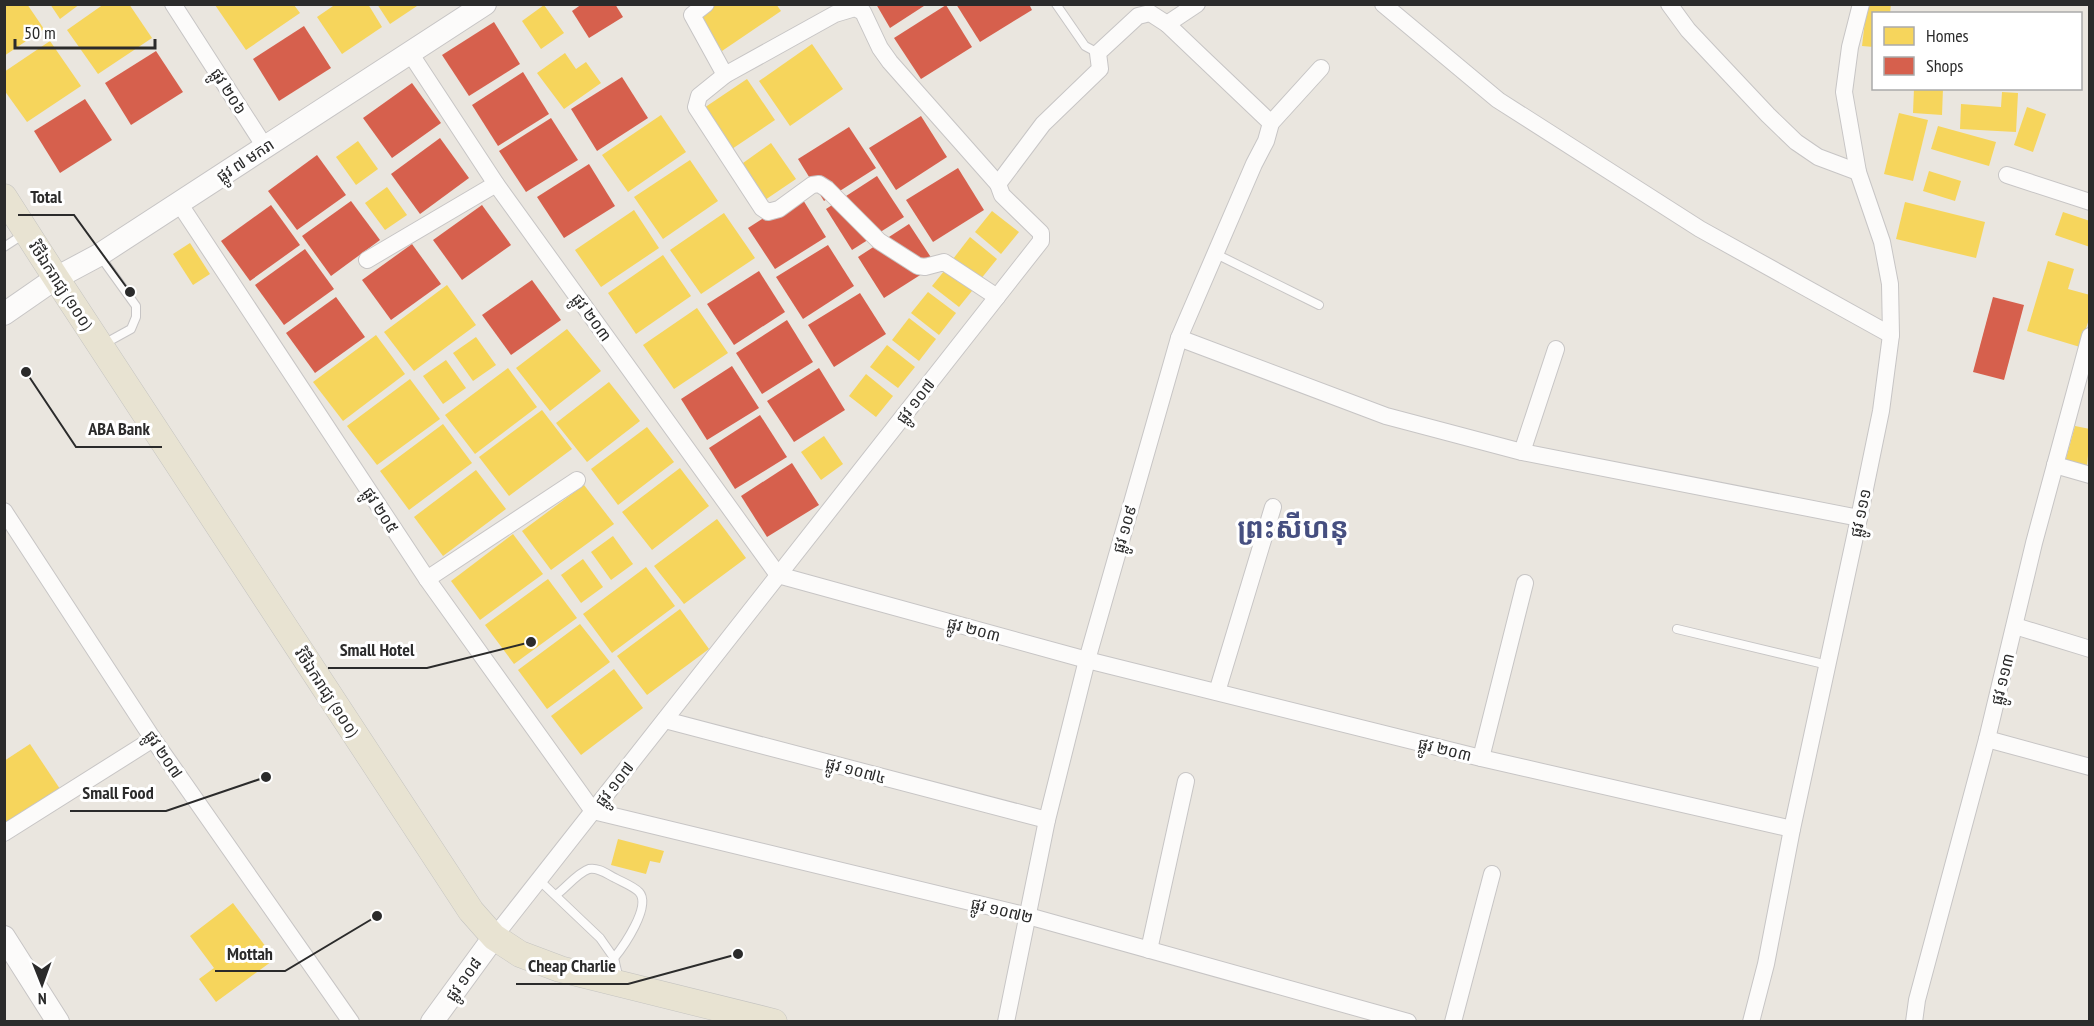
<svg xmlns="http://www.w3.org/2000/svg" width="2094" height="1026" viewBox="0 0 2094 1026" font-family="'PT Sans Narrow','Noto Sans Khmer',sans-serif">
  <rect width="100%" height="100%" fill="#eae6df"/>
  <g fill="#f6d55c">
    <polygon points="4,4 27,4 44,29 4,56"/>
    <polygon points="50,4 80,4 60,19"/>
    <polygon points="104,4 129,4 152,38 98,74 67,30"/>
    <polygon points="336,4 368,4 382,27 342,54 317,17"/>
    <polygon points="377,4 420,4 390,24"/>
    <polygon points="711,4 776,4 781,11 722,51 697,14"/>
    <polygon points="1867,4 1891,4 1890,14 1874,14 1874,47 1862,46"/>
    <polygon points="215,5 294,5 300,13 246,50"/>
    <polygon points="544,5 564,33 541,49 522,21"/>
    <polygon points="50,41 81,86 27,122 4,90 4,72"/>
    <polygon points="812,44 843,89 790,126 759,81"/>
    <polygon points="565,53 576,69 586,62 601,83 564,109 537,73"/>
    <polygon points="747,79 775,120 720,157 692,116"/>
    <polygon points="1914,88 1943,88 1942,115 1913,113"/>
    <polygon points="2002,92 2018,93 2016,132 1960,129 1961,104 2001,107"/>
    <polygon points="2027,107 2046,114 2033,152 2014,145"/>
    <polygon points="1899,113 1928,120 1913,181 1884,174"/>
    <polygon points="661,115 686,152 628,192 602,155"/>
    <polygon points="1938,126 1996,142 1989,166 1931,149"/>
    <polygon points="358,141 378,169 356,185 336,157"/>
    <polygon points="771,143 796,179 753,208 729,173"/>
    <polygon points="690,160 718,201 663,239 634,197"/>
    <polygon points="1929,171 1961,181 1955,201 1923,191"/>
    <polygon points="387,187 407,215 385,230 365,203"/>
    <polygon points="1905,202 1985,222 1976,258 1896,239"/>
    <polygon points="634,210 659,248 601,287 575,250"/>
    <polygon points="992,211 1019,232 1001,254 975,232"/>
    <polygon points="2063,212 2090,221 2090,247 2055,235"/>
    <polygon points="724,213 755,258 701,294 670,250"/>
    <polygon points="970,237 997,259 980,280 953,259"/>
    <polygon points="190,243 210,274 193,285 173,254"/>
    <polygon points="663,255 691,296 636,334 608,293"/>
    <polygon points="2048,261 2074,269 2068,289 2090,295 2090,316 2080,347 2027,331"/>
    <polygon points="949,265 976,286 959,307 932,286"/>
    <polygon points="447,285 476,325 414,371 384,332"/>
    <polygon points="928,292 956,313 939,335 911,313"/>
    <polygon points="697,308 728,353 674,389 643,345"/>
    <polygon points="909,318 936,339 919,361 892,340"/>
    <polygon points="567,329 601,371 550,411 516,368"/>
    <polygon points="376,335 405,374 343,421 313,382"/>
    <polygon points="476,337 496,365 473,381 453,353"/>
    <polygon points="887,345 915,367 898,388 870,367"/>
    <polygon points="446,360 466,388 443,404 423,376"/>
    <polygon points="508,368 537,407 475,454 445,415"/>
    <polygon points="866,374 893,396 876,417 849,396"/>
    <polygon points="410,379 440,419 377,465 347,426"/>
    <polygon points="609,382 640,421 587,462 556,423"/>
    <polygon points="542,410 572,449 509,496 479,457"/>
    <polygon points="443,424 472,463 409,510 380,471"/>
    <polygon points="2075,426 2090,429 2087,467 2065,462"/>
    <polygon points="647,427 674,462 618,505 591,469"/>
    <polygon points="824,436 843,464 821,480 801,452"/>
    <polygon points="680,468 709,506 652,550 622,512"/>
    <polygon points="476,470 506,509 443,556 414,517"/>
    <polygon points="584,485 614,524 551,570 522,531"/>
    <polygon points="717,519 746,558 684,604 654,566"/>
    <polygon points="513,534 543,574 480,620 451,581"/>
    <polygon points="613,536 633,564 611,580 591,552"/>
    <polygon points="583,559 603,587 581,603 561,575"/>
    <polygon points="646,567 675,606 612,653 583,614"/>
    <polygon points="548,579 577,618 514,664 485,625"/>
    <polygon points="680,609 709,649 647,695 617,656"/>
    <polygon points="580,624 610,662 547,709 518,670"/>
    <polygon points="614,669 643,708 581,755 551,716"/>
    <polygon points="30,744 60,789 4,825 4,761"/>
    <polygon points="618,839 664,851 660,863 650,861 646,874 611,865"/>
    <polygon points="233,903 275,959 216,1002 199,979 214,968 190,936"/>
  </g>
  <g fill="#d6604d">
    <polygon points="582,4 615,4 623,17 589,38 572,11"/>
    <polygon points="876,4 927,4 890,28"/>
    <polygon points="956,4 1029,4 1032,10 980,42"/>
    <polygon points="946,5 972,47 921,79 894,38"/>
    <polygon points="494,22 520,64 469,96 442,55"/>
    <polygon points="304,26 331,68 279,101 253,59"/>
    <polygon points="156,51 183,92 131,125 105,83"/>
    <polygon points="523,72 549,114 498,146 472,105"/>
    <polygon points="622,77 648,118 597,151 571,109"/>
    <polygon points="412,83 441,123 392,158 363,118"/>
    <polygon points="85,99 112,140 60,173 34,131"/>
    <polygon points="921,116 947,157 896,190 869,148"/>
    <polygon points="551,118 578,160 526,192 499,151"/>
    <polygon points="849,127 876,168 824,201 798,159"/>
    <polygon points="440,138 469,178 420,214 391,174"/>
    <polygon points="317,155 346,195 297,230 268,191"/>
    <polygon points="589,164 615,206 564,238 537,197"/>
    <polygon points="958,168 984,210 933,242 906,200"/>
    <polygon points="877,176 904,217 852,250 826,209"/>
    <polygon points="800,195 826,237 775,269 748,228"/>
    <polygon points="351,201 380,240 331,276 302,236"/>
    <polygon points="271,205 300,245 250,281 221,241"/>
    <polygon points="482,205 511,245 462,280 433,240"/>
    <polygon points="909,224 936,265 884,298 858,257"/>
    <polygon points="412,244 441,284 391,320 362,280"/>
    <polygon points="828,245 854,286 803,319 776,277"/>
    <polygon points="305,249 334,289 284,325 255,285"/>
    <polygon points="759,271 785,312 734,345 707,304"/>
    <polygon points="532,280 561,320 511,355 482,315"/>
    <polygon points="860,293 886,334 834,367 808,325"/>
    <polygon points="336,297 365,337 315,373 286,333"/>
    <polygon points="1993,297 2024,305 2004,380 1973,372"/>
    <polygon points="787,320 813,362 762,394 736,353"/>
    <polygon points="732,366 759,408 707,440 681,399"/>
    <polygon points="819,368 845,410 794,442 767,401"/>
    <polygon points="760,415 787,457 735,489 709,448"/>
    <polygon points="792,463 819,505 767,537 741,496"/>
  </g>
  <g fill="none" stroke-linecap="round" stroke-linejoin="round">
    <g stroke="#c7c5c5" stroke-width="10">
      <g id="lane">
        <polyline points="1056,4 1085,46 1098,53"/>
        <polyline points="4,247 24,234"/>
        <polyline points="1216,254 1319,305"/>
        <polyline points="100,256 136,306 136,317 131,329 102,345"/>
        <polyline points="1677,629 1828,665"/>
        <polyline points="539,880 600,938 614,958 619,980"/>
        <path d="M 556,895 C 566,888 577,873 589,869 C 598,867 607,874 615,878 C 622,882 633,886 639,892 C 652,906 623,947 614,958"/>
      </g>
    </g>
    <g stroke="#c7c5c5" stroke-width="18">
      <g id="street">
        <polyline points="173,4 265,147"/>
        <polyline points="706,4 692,15 725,75"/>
        <polyline points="1383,4 1498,100 1700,229 1891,335"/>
        <polyline points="1669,4 1688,30 1768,115 1796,142 1818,157 1858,172"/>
        <polyline points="1167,24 1197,4"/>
        <polyline points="410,53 496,184 778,575 1087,660 1481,758 1792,829"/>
        <polyline points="2007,175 2090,202"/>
        <polyline points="179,203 427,579 593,811 1028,916 1408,1022"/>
        <polyline points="367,260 496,184"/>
        <polyline points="997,297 944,262 925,267 918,266 879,241 827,189 819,184 812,185 779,209 768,212 762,208 696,107 699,96 725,75 835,14 855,8 863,12 880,48 890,62 998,184"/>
        <polyline points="1179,338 1386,416 1522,452 1859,518"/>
        <polyline points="1522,452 1556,349"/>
        <polyline points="2055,465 2090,475"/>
        <polyline points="4,511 153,739 351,1022"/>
        <polyline points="427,579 577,480"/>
        <polyline points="2015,626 2090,649"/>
        <polyline points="1217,692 1273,507"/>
        <polyline points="665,720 1047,820"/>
        <polyline points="1987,739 2090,767"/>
        <polyline points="1481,758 1525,583"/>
        <polyline points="4,833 153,739"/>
        <polyline points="494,937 1041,241 1041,233 1002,195 998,184 1043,124 1100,69 1098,53 1138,16 1150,13 1167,24 1271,123"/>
        <polyline points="1149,950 1186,781"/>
        <polyline points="1006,1022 1047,820 1087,660 1179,338 1254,164 1266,141 1271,123 1321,68"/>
        <polyline points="1453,1022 1492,874"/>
        <polyline points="1751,1022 1766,964 1792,829 1859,518 1881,411 1891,335 1890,284 1882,242 1858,172 1844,92 1850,47 1861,4"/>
        <polyline points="1914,1022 1917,1000 1987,739 2034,543 2090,336"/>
      </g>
    </g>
    <g stroke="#c7c5c5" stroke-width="24">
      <g id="secondary">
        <polyline points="4,314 56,278 99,255 485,4"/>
        <polyline points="4,937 58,1022"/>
        <polyline points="432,1022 494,937"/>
      </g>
    </g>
    <g stroke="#c5c4c1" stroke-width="27">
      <polyline id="primary" points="4,197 56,278 471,911 494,937 520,954 560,969 774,1022"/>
    </g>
    <use href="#lane" stroke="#fcfbfa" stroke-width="8"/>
    <use href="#street" stroke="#fcfbfa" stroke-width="16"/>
    <use href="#secondary" stroke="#fcfbfa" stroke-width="22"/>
    <use href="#primary" stroke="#e8e3d2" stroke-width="26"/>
  </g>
  <g text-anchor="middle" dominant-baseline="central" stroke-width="6" stroke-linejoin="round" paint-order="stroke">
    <g font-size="16" fill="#2b2b2b" stroke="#fff">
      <text transform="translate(229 91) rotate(57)">ផ្លូវ ២០៦</text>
      <text transform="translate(245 160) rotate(-33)">ផ្លូវ ៧ មករា</text>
      <text transform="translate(61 285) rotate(57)">វិថីឯករាជ្យ (១០០)</text>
      <text transform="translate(592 317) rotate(54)">ផ្លូវ ២០៣</text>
      <text transform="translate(915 401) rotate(-52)">ផ្លូវ ១០៧</text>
      <text transform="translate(381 510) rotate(57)">ផ្លូវ ២០៥</text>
      <text transform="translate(1860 513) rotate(-78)">ផ្លូវ ១១១</text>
      <text transform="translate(1124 529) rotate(-74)">ផ្លូវ ១០៩</text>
      <text transform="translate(974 629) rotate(15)">ផ្លូវ ២០៣</text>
      <text transform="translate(2002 679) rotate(-76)">ផ្លូវ ១១៣</text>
      <text transform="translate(327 692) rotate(57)">វិថីឯករាជ្យ (១០០)</text>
      <text transform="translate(1445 749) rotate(14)">ផ្លូវ ២០៣</text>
      <text transform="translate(164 754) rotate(56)">ផ្លូវ ២០៧</text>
      <text transform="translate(856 770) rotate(15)">ផ្លូវ ១០៧៤</text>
      <text transform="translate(614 784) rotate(-52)">ផ្លូវ ១០៧</text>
      <text transform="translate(1002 910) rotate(14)">ផ្លូវ ១០៧២</text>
      <text transform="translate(463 979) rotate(-54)">ផ្លូវ ១០៨</text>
    </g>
    <g font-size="28" font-weight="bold" fill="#464f80" stroke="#fff">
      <text x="1293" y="527">ព្រះសីហនុ</text>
    </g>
  </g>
  <path fill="none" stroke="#2b2b2b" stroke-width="2" d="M130 292L74 215H18M26 372L76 447H162M531 642L427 668H328M266 777L166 811H70M377 916L285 971H215M738 954L628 984H516"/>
  <g fill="#2b2b2b" stroke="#fff" stroke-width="2">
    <circle cx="130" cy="292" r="6"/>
    <circle cx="26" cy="372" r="6"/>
    <circle cx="531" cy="642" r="6"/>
    <circle cx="266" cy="777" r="6"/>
    <circle cx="377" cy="916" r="6"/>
    <circle cx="738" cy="954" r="6"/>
  </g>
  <g font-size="18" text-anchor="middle" font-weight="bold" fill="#2b2b2b" stroke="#fff" stroke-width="6" stroke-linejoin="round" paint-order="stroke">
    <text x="46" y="203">Total</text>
    <text x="119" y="435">ABA Bank</text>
    <text x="377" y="656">Small Hotel</text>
    <text x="118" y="799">Small Food</text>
    <text x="250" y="960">Mottah</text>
    <text x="572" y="972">Cheap Charlie</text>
  </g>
  <rect width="2094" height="1026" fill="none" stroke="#2b2b2b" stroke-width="12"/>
  <rect x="1872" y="12" width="210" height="78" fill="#ffffff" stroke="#aaaaaa" stroke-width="1.5"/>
  <rect x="1884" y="27" width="30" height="18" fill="#f6d55c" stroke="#aaaaaa" stroke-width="1.5"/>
  <text x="1926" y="42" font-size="18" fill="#2b2b2b">Homes</text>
  <rect x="1884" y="57" width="30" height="18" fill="#d6604d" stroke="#aaaaaa" stroke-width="1.5"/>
  <text x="1926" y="72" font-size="18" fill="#2b2b2b">Shops</text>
  <g transform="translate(42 984) rotate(179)" stroke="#ffffff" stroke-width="4.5" paint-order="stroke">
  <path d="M0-4.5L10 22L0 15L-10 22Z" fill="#2b2b2b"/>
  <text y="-9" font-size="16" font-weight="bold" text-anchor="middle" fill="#2b2b2b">N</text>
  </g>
  <path d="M15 39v9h140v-9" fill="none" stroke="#2b2b2b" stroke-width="3"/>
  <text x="24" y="39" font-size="18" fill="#2b2b2b" stroke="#ffffff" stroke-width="4.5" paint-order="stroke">50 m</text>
</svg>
